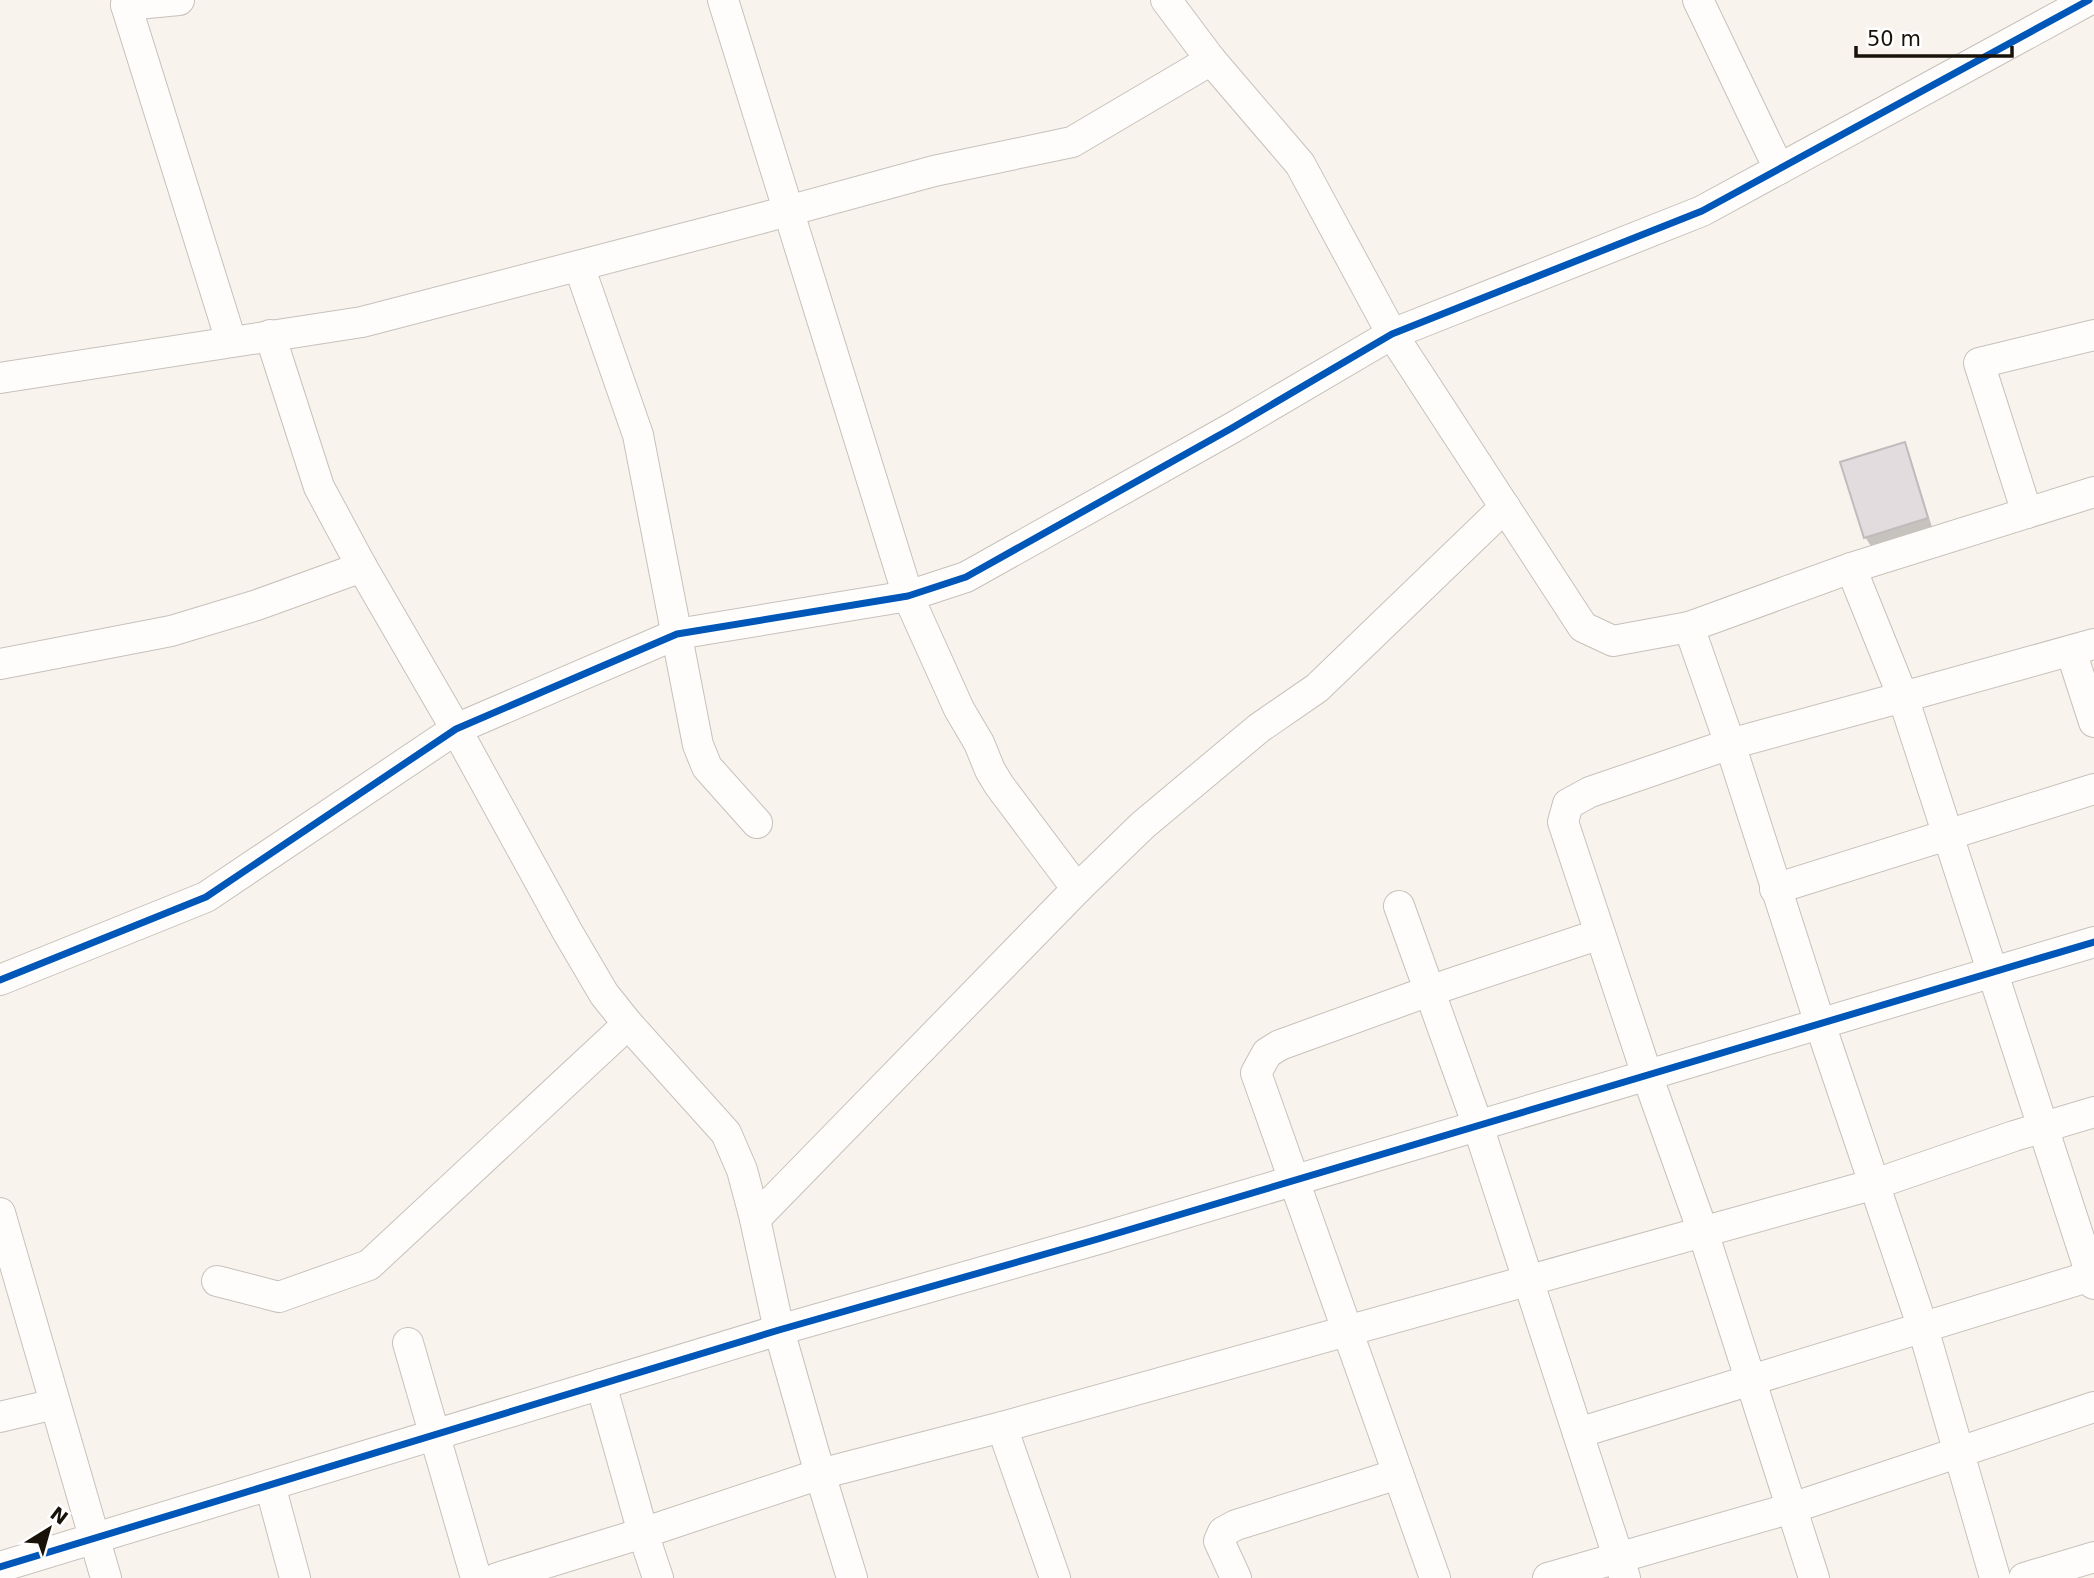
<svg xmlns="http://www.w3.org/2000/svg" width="2094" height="1578" viewBox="0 0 2094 1578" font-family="'DejaVu Sans',sans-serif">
  <rect width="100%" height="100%" fill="#f8f3ed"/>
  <polygon fill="#0003" points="1904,444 1909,453 1932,527 1871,546 1865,537"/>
  <polygon fill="#e2dcde" stroke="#c0bbbd" stroke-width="2" points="1905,442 1928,518 1864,538 1840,462"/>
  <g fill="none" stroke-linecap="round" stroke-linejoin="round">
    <g stroke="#c7c1ba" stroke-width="32">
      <g id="minor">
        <polyline points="127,0 126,5 231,341"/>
        <polyline points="723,0 908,596 959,709 979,743 990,770 999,785 1077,889"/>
        <polyline points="1166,0 1211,60 1300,164 1392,334 1583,627 1613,641 1689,627 1851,568 2094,492"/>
        <polyline points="1698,0 1779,169"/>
        <polyline points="126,5 179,0"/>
        <polyline points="579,266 638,435 698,745 707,767 757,823"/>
        <polyline points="270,335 319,487 362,567 456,729 567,931 604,994 628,1024 726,1133 742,1170 755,1219 779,1330 820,1474 852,1578"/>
        <polyline points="0,378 362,322 762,218 934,171 1072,142 1211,60"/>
        <polyline points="2027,513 1979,363 2094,335"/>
        <polyline points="1851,568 1903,697 2094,644"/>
        <polyline points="1689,627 1730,744 1820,1024 1923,1328 1995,1578"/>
        <polyline points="2071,651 2094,722"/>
        <polyline points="0,664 171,631 257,605 362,567"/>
        <polyline points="1775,889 2094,789"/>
        <polyline points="1399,906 1478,1126 1625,1578"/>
        <polyline points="0,980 206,897 456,729 677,634 908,596 966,577 1232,428 1392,334 1702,211 2089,0"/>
        <polyline points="0,1213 106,1578"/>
        <polyline points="755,1219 1077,889 1143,825 1259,728 1317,688 1505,507"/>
        <polyline points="217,1281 279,1297 369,1265 628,1024"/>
        <polyline points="408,1343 476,1578"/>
        <polyline points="601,1384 643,1533 658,1578"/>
        <polyline points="0,1417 55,1404"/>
        <polyline points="1002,1427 1055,1578"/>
        <polyline points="1578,1433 2094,1275"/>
        <polyline points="270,1485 295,1578"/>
        <polyline points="0,1567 779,1330 1098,1239 2094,942"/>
        <polyline points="497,1578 643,1533 820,1474 1002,1427 1875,1184 2014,1136 2094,1112"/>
        <polyline points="1236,1578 1219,1541 1223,1532 1236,1525 1398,1474"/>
        <polyline points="1435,1578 1256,1073 1267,1053 1280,1045 1429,991 1600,934"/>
        <polyline points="1548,1578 1792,1508 2094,1407"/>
        <polyline points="1814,1578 1703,1232 1647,1075 1563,822 1568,804 1590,792 1730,744 1903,697 2094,1284"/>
        <polyline points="2024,1578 2094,1557"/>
      </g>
    </g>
    <use href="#minor" stroke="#fefdfc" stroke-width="30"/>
    <g stroke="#fff" stroke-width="11">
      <g id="cycleway">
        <polyline points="0,980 206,897 456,729 677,634 908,596 966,577 1232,428 1392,334 1702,211 2089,0"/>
        <polyline points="0,1567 779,1330 1098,1239 2094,942"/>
      </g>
    </g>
    <use href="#cycleway" stroke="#0057b8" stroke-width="7"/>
  </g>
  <g transform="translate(49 1529) rotate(37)" stroke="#ffffff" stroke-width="5" paint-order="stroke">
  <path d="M0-5L12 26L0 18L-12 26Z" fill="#191209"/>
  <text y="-10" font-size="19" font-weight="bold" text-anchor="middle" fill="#191209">N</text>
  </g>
  <path d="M1856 46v10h156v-10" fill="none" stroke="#191209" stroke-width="3.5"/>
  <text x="1867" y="46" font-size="21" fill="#191209" stroke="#ffffff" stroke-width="5" paint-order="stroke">50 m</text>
</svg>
